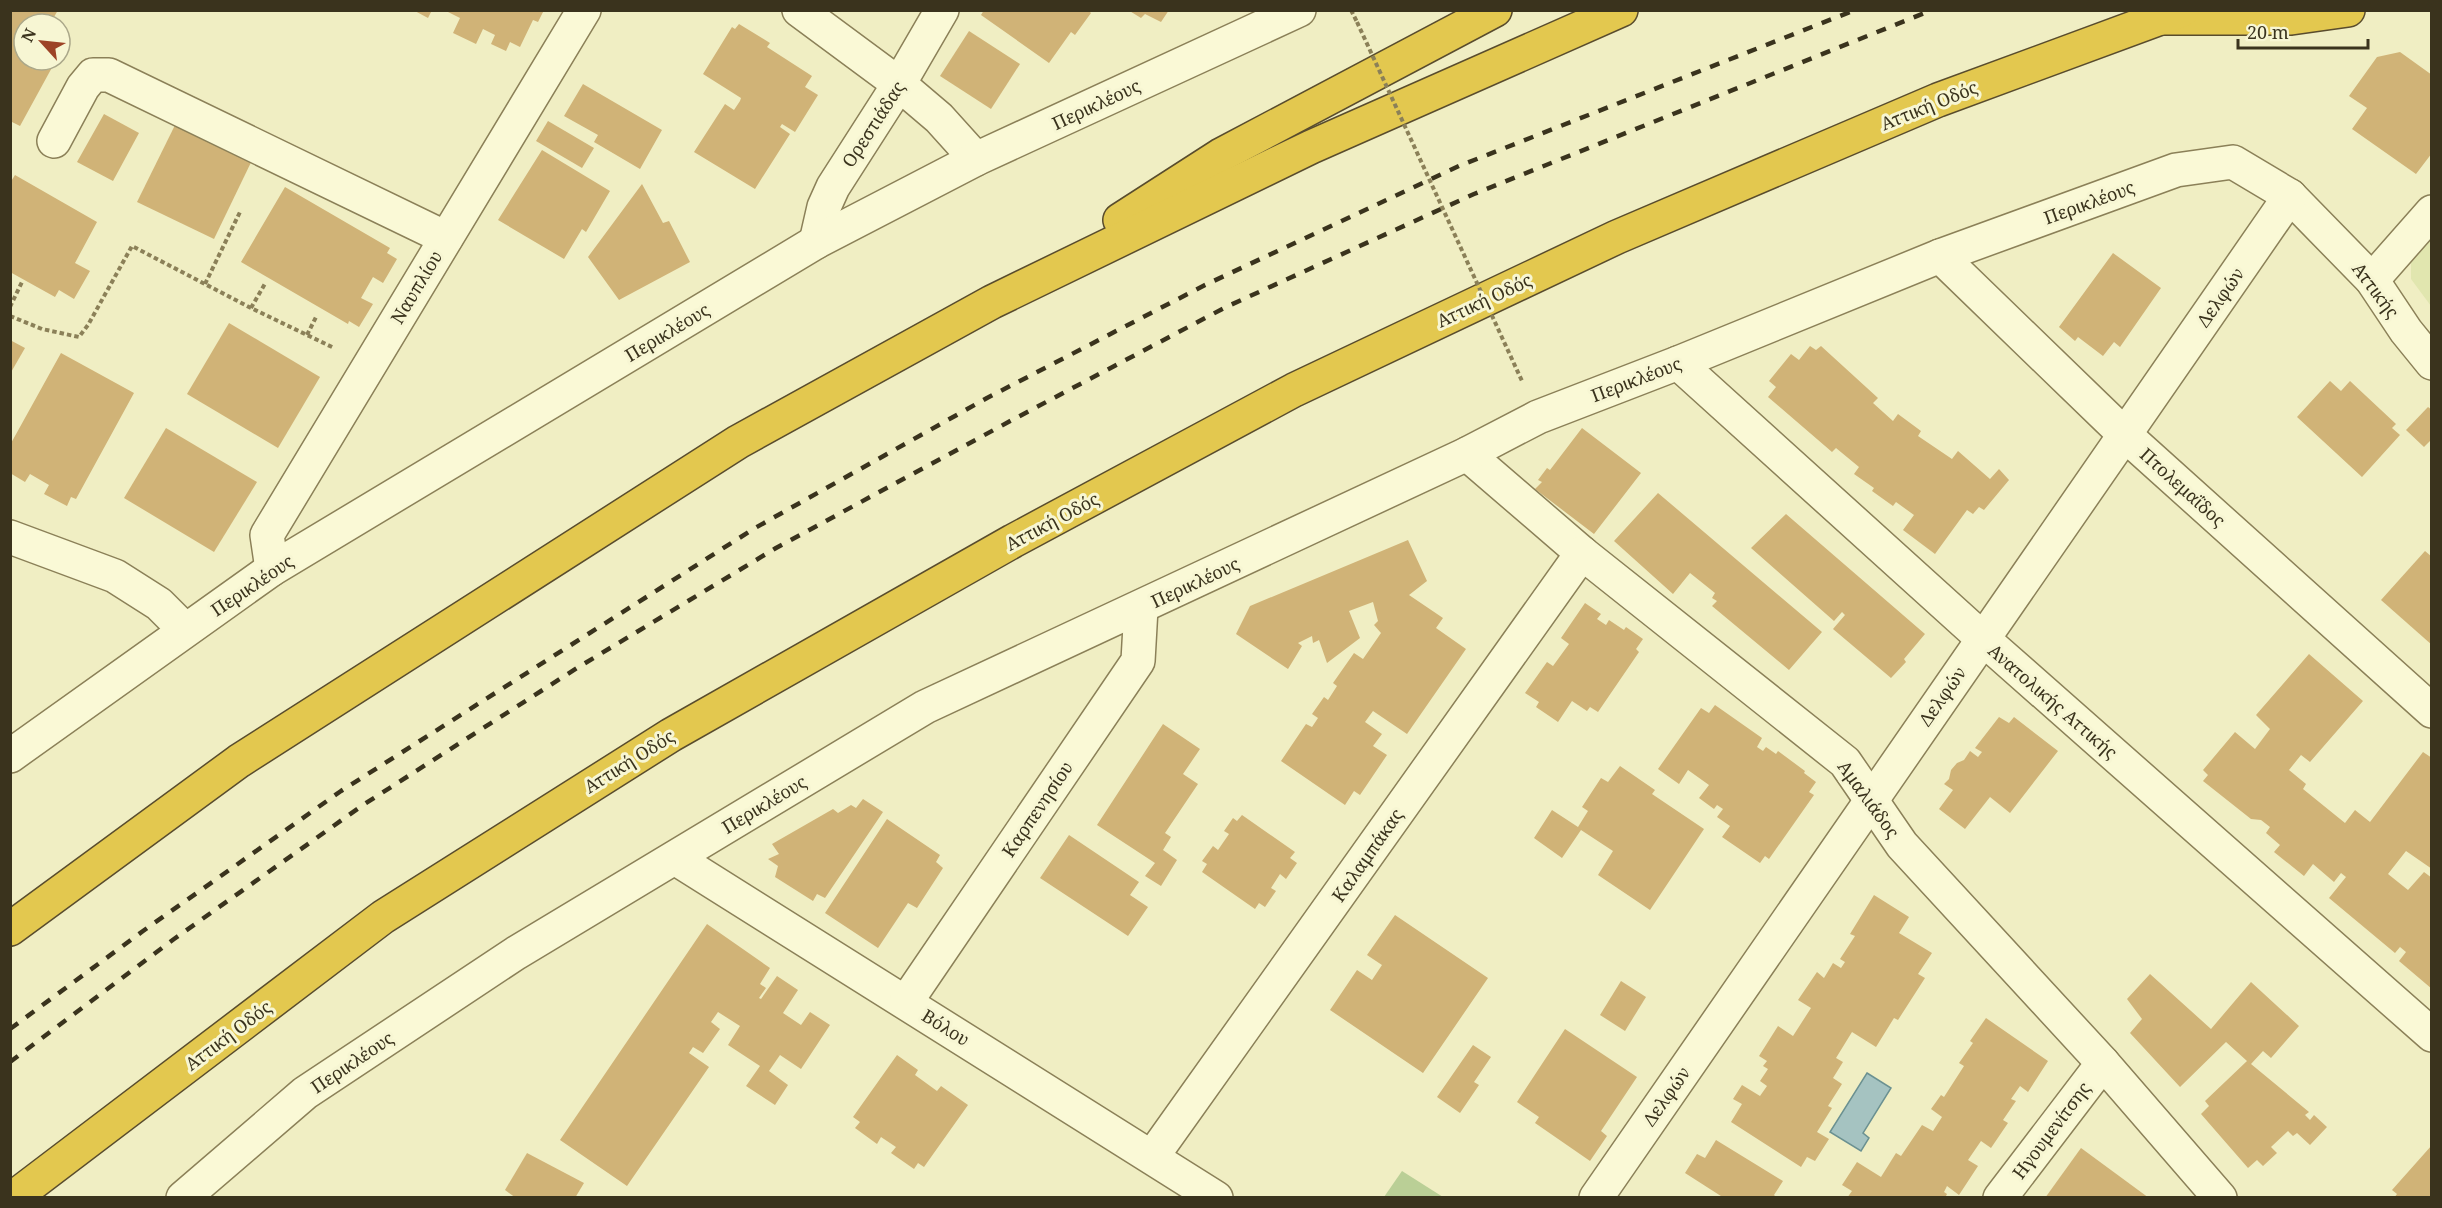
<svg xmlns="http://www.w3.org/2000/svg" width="2442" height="1208" viewBox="0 0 2442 1208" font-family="'Noto Serif',serif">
  <rect width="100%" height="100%" fill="#f0eec3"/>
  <polygon fill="#e1e6af" points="2431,234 2431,306 2411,279 2411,263"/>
  <polygon fill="#bacf96" points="1402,1171 1443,1197 1384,1197"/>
  <polygon fill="#a5c3c1" stroke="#6b9191" stroke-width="1.5" points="1867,1073 1891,1088 1863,1133 1869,1138 1861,1151 1830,1132"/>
  <g fill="#d0b377">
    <polygon points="10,10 58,10 50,24 24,24 24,60 51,60 55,62 20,126 10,121"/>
    <polygon points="413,10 432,10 428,18"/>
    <polygon points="444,10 544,10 538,22 533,20 520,47 510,42 506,51 491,44 495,35 483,29 476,44 453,33 460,18"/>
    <polygon points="984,10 1088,10 1091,13 1075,35 1071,32 1049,63 981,15"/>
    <polygon points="1128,10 1169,10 1161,22 1145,14 1141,18"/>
    <polygon points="739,24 770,43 767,47 812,76 805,87 818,95 795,132 782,124 780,127 790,134 755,189 694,152 725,104 734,110 740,101 741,98 703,74 732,27 735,29"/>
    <polygon points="969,31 1020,64 991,109 940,76"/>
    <polygon points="2400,52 2432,75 2432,153 2416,174 2352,129 2367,108 2349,96 2377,57"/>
    <polygon points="583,84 662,130 640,169 594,142 598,135 564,116"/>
    <polygon points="104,114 139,133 113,181 77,162"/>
    <polygon points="180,115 256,152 214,239 137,202"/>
    <polygon points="548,121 594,148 582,168 536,141"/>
    <polygon points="542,150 610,191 586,232 582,229 564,259 498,220"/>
    <polygon points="15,175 97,222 75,263 90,271 74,299 59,290 55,297 10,272 10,183"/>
    <polygon points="642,184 663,223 669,221 690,262 619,300 588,257"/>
    <polygon points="285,187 390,248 387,253 397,259 383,283 373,277 361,298 373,304 359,327 349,321 348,324 241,262"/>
    <polygon points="2113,253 2161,288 2120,347 2114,342 2103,356 2078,337 2075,341 2059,327"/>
    <polygon points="229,323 320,377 278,448 187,394"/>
    <polygon points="10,340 25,348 10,374"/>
    <polygon points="1810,346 1816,350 1821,346 1878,398 1873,403 1893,421 1898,414 1921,431 1918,436 1952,459 1958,451 1990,479 1999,469 2009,480 1984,510 1979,507 1973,514 1967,510 1935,554 1903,530 1914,515 1896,502 1893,506 1872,491 1874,488 1854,474 1859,467 1836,448 1832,452 1768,397 1776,387 1769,381 1791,354 1799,360"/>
    <polygon points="61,353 134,393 76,499 71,497 67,506 44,494 49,485 30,474 25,482 10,473 10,445"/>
    <polygon points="2330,381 2341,391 2350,381 2396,424 2392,428 2400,435 2362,477 2297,417"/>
    <polygon points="2428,407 2432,410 2432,439 2424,447 2406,430"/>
    <polygon points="166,428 257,482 214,552 124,498"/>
    <polygon points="1582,428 1641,473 1594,534 1535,489 1542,482 1538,480 1547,468 1550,470"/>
    <polygon points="1658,493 1822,632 1789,670 1712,606 1717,601 1712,598 1715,593 1690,573 1673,594 1614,541"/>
    <polygon points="1786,514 1925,634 1904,659 1906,662 1891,678 1833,629 1845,615 1842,612 1834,621 1751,548"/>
    <polygon points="1408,540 1427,581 1409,595 1443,618 1436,628 1466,649 1407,734 1373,711 1365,722 1382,734 1373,746 1387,755 1360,795 1354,791 1345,805 1281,761 1306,724 1312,727 1318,718 1312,714 1324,697 1328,700 1337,686 1333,683 1354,653 1363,659 1381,633 1374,625 1378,621 1373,602 1349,611 1360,638 1327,663 1319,640 1313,643 1312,636 1298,643 1302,646 1288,669 1236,634 1250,606"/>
    <polygon points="2425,551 2432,557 2432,645 2381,600"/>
    <polygon points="1585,603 1601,614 1597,619 1606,625 1609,620 1624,630 1626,627 1643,639 1636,649 1639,652 1598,712 1590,707 1587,711 1572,701 1558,722 1536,707 1539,702 1525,693 1547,662 1553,666 1569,644 1561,638"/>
    <polygon points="2309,654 2363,701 2310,762 2301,755 2289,770 2306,784 2303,789 2345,823 2355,810 2370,822 2423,752 2432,758 2432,869 2406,851 2388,874 2408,890 2424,872 2432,878 2432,989 2399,961 2406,952 2400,947 2395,953 2329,898 2346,877 2341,873 2334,882 2313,864 2304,876 2274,852 2280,845 2266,833 2270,827 2261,820 2251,819 2203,781 2208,775 2203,770 2235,732 2255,749 2270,729 2256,715"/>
    <polygon points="1715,705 1762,738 1757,747 1763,751 1766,747 1776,754 1778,751 1805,771 1804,773 1816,782 1809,792 1814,795 1769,859 1765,856 1760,863 1722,837 1730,826 1717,817 1723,809 1717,805 1714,809 1699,798 1709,785 1688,770 1679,784 1658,769 1701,708 1709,713"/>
    <polygon points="1999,717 2009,723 2014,717 2058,751 2010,813 1990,797 1965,829 1939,809 1953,790 1944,784 1949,779 1951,770 1957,763 1964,760 1970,751 1978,757 1982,752 1975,748"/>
    <polygon points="1163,724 1200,749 1183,774 1198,784 1165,833 1171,837 1163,850 1177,860 1161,886 1145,876 1155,863 1097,825"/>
    <polygon points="1620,766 1655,790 1652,794 1704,829 1650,910 1598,875 1613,851 1581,830 1562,858 1534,838 1552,810 1578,827 1588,811 1582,807 1601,778 1608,782"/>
    <polygon points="863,799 883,812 825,898 817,894 813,901 775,877 778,866 768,859 779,854 772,844 833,809 838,813 851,805 856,808"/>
    <polygon points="1242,815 1295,852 1290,858 1297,863 1286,879 1280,874 1271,888 1276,891 1265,907 1259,903 1255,909 1202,872 1207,864 1202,861 1213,846 1218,850 1229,834 1224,831 1233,818 1237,821"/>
    <polygon points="887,819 940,855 936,862 943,868 917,908 908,903 878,948 825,913"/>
    <polygon points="1069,835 1139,882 1130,895 1148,907 1128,936 1040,878"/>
    <polygon points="1874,895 1909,917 1899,933 1932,953 1918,974 1925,978 1898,1020 1894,1018 1876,1047 1852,1032 1836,1058 1843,1062 1833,1078 1842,1084 1828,1106 1832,1108 1817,1132 1829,1139 1815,1161 1807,1157 1801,1167 1731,1122 1742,1104 1733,1099 1742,1085 1760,1096 1767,1086 1760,1081 1768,1069 1763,1066 1767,1061 1759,1056 1778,1026 1793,1036 1811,1008 1798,1000 1817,972 1824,978 1833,963 1841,968 1845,962 1840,959 1855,936 1850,934"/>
    <polygon points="1395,915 1488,978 1423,1073 1330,1010 1357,970 1372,980 1382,965 1367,955"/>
    <polygon points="707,924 770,968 760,984 766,988 759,998 761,999 777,976 798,990 783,1013 801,1025 810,1012 830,1025 801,1069 780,1055 769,1071 788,1085 775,1105 746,1086 760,1066 728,1045 740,1026 718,1012 711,1022 720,1029 703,1053 693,1047 689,1053 709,1067 627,1186 560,1140"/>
    <polygon points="2150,974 2211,1029 2251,982 2299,1026 2271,1058 2263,1051 2251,1064 2309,1112 2305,1115 2310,1120 2314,1115 2327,1127 2310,1145 2297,1133 2293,1136 2288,1131 2271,1147 2277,1153 2263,1166 2257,1160 2248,1168 2201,1114 2209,1106 2205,1101 2247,1061 2226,1042 2180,1087 2130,1033 2142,1019 2127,999"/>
    <polygon points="1621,981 1646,997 1625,1031 1600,1015"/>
    <polygon points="1986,1018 2048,1061 2028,1092 2020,1086 2011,1099 2016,1101 2003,1120 2008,1123 1991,1148 1981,1141 1968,1160 1978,1166 1959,1195 1947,1186 1944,1192 1947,1194 1945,1198 1847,1198 1852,1191 1842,1185 1857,1162 1881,1177 1896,1153 1901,1156 1922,1125 1933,1131 1942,1117 1931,1109 1941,1095 1944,1097 1964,1066 1959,1063 1973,1043 1970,1041"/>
    <polygon points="1565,1029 1637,1077 1601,1131 1607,1136 1590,1161 1535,1123 1539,1117 1517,1102"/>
    <polygon points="1473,1045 1491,1057 1474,1082 1479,1085 1460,1113 1437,1097"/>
    <polygon points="897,1055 918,1070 915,1075 937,1091 941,1086 968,1105 924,1167 918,1163 914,1169 891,1153 896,1147 881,1137 877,1144 855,1128 860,1122 853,1117"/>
    <polygon points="1716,1140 1783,1181 1774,1195 1777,1198 1724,1198 1685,1173 1697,1154 1705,1158"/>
    <polygon points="2432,1145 2432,1198 2394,1198 2397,1194 2392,1190"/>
    <polygon points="2081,1148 2149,1198 2045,1198"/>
    <polygon points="527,1153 584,1183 575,1198 516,1198 505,1190"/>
  </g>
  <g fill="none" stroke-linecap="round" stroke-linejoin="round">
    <g stroke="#8b8058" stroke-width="36">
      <g id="minor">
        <polyline points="799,10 899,84 939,118 976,159"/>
        <polyline points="54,141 83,87 93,75 109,75 446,238"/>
        <polyline points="816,242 824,207 833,187 899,84 942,10"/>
        <polyline points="1940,256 2124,434 2432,711"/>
        <polyline points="2372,280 2432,212"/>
        <polyline points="1678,363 1982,638 2432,1035"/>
        <polyline points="1467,454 1582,553 1845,762 1902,845 2103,1063 2220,1198"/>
        <polyline points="10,537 115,576 159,604 185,630"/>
        <polyline points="272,569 267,535 584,10"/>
        <polyline points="10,756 272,569 816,242 976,159 1299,10"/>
        <polyline points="675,858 1216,1198"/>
        <polyline points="906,1002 1138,661 1141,608"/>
        <polyline points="1152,1157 1582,553"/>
        <polyline points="183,1198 305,1093 516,953 925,707 1467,454 1538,417 1678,363 1940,256 2176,170 2233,162 2290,196 2372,280 2406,331 2432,363"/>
        <polyline points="1596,1198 2290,196"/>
        <polyline points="2000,1198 2103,1063"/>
      </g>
    </g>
    <g stroke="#594c2d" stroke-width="36">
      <g id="highway">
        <polyline points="2158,18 2291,18 2348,10"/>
        <polyline points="1120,220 1221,155 1495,10"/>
        <polyline points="10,929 239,761 738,442 992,302 1311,147 1621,10"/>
        <polyline points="13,1198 383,917 671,735 1013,541 1294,390 1617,237 1938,100 2182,10"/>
      </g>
    </g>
    <g stroke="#8b8058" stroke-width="4" stroke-dasharray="4.5 3" stroke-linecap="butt">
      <polyline points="1351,10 1357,22"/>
      <polyline points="205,284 240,212"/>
      <polyline points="10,307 22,282"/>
      <polyline points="251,308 266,282"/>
      <polyline points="10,316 42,329 79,337 88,325 132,246 251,308 334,348"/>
      <polyline points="307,335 316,317"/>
    </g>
    <use href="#minor" stroke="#faf9d6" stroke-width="33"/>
    <use href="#highway" stroke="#e3c84f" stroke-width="33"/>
    <g stroke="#3a331d" stroke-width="4.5" stroke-dasharray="10 10" stroke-linecap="butt">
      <polyline points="10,1029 143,931 341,791 755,528 987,398 1205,285 1459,166 1855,10"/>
      <polyline points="10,1062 174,939 363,805 577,668 776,548 1014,419 1226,307 1474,194 1932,10"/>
    </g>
    <polyline stroke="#8b8058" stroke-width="4" stroke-dasharray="4.5 3" stroke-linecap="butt" points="1357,22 1522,381"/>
  </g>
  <g text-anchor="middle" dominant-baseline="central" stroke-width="6" stroke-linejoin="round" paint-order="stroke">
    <g font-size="18" fill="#3a331d" stroke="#f7f6d3">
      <text transform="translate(1096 104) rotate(-25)">Περικλέους</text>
      <text transform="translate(1929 105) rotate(-22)">Αττική Οδός</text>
      <text transform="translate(873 124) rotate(-57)">Ορεστιάδας</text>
      <text transform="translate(2089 202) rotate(-20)">Περικλέους</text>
      <text transform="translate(416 287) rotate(-59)">Ναυπλίου</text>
      <text transform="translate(2376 290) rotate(53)">Αττικής</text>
      <text transform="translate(2220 297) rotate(-55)">Δελφών</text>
      <text transform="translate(1484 300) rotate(-25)">Αττική Οδός</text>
      <text transform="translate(667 332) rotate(-31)">Περικλέους</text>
      <text transform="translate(1636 379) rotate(-21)">Περικλέους</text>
      <text transform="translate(2183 487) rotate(42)">Πτολεμαΐδος</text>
      <text transform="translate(1052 521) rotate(-28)">Αττική Οδός</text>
      <text transform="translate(1195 582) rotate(-25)">Περικλέους</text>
      <text transform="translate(252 585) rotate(-34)">Περικλέους</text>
      <text transform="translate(1942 696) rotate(-55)">Δελφών</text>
      <text transform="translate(2053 701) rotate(41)">Ανατολικής Αττικής</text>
      <text transform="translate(629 761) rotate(-32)">Αττική Οδός</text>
      <text transform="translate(1869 799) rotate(54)">Αμαλιάδος</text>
      <text transform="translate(764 804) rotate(-31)">Περικλέους</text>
      <text transform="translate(1037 809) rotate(-56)">Καρπενησίου</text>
      <text transform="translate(1367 855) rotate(-55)">Καλαμπάκας</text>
      <text transform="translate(946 1027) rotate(32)">Βόλου</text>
      <text transform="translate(228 1035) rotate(-37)">Αττική Οδός</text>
      <text transform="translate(352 1062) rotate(-34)">Περικλέους</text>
      <text transform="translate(1666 1096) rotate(-55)">Δελφών</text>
      <text transform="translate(2051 1130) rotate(-53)">Ηγουμενίτσης</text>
    </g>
  </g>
  <rect width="2442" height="1208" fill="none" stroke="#3a331d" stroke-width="24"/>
  <g transform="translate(42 42) rotate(297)"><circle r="28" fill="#f7f6d3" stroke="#aba88a" stroke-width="1.5"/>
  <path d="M0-4.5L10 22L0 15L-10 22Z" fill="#9d4326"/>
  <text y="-9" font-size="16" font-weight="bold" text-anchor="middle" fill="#3a331d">N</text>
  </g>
  <path d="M2238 39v9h130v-9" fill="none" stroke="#3a331d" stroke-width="3"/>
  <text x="2247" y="39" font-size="18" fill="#3a331d" stroke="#f7f6d3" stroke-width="4.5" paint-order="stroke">20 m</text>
</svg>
